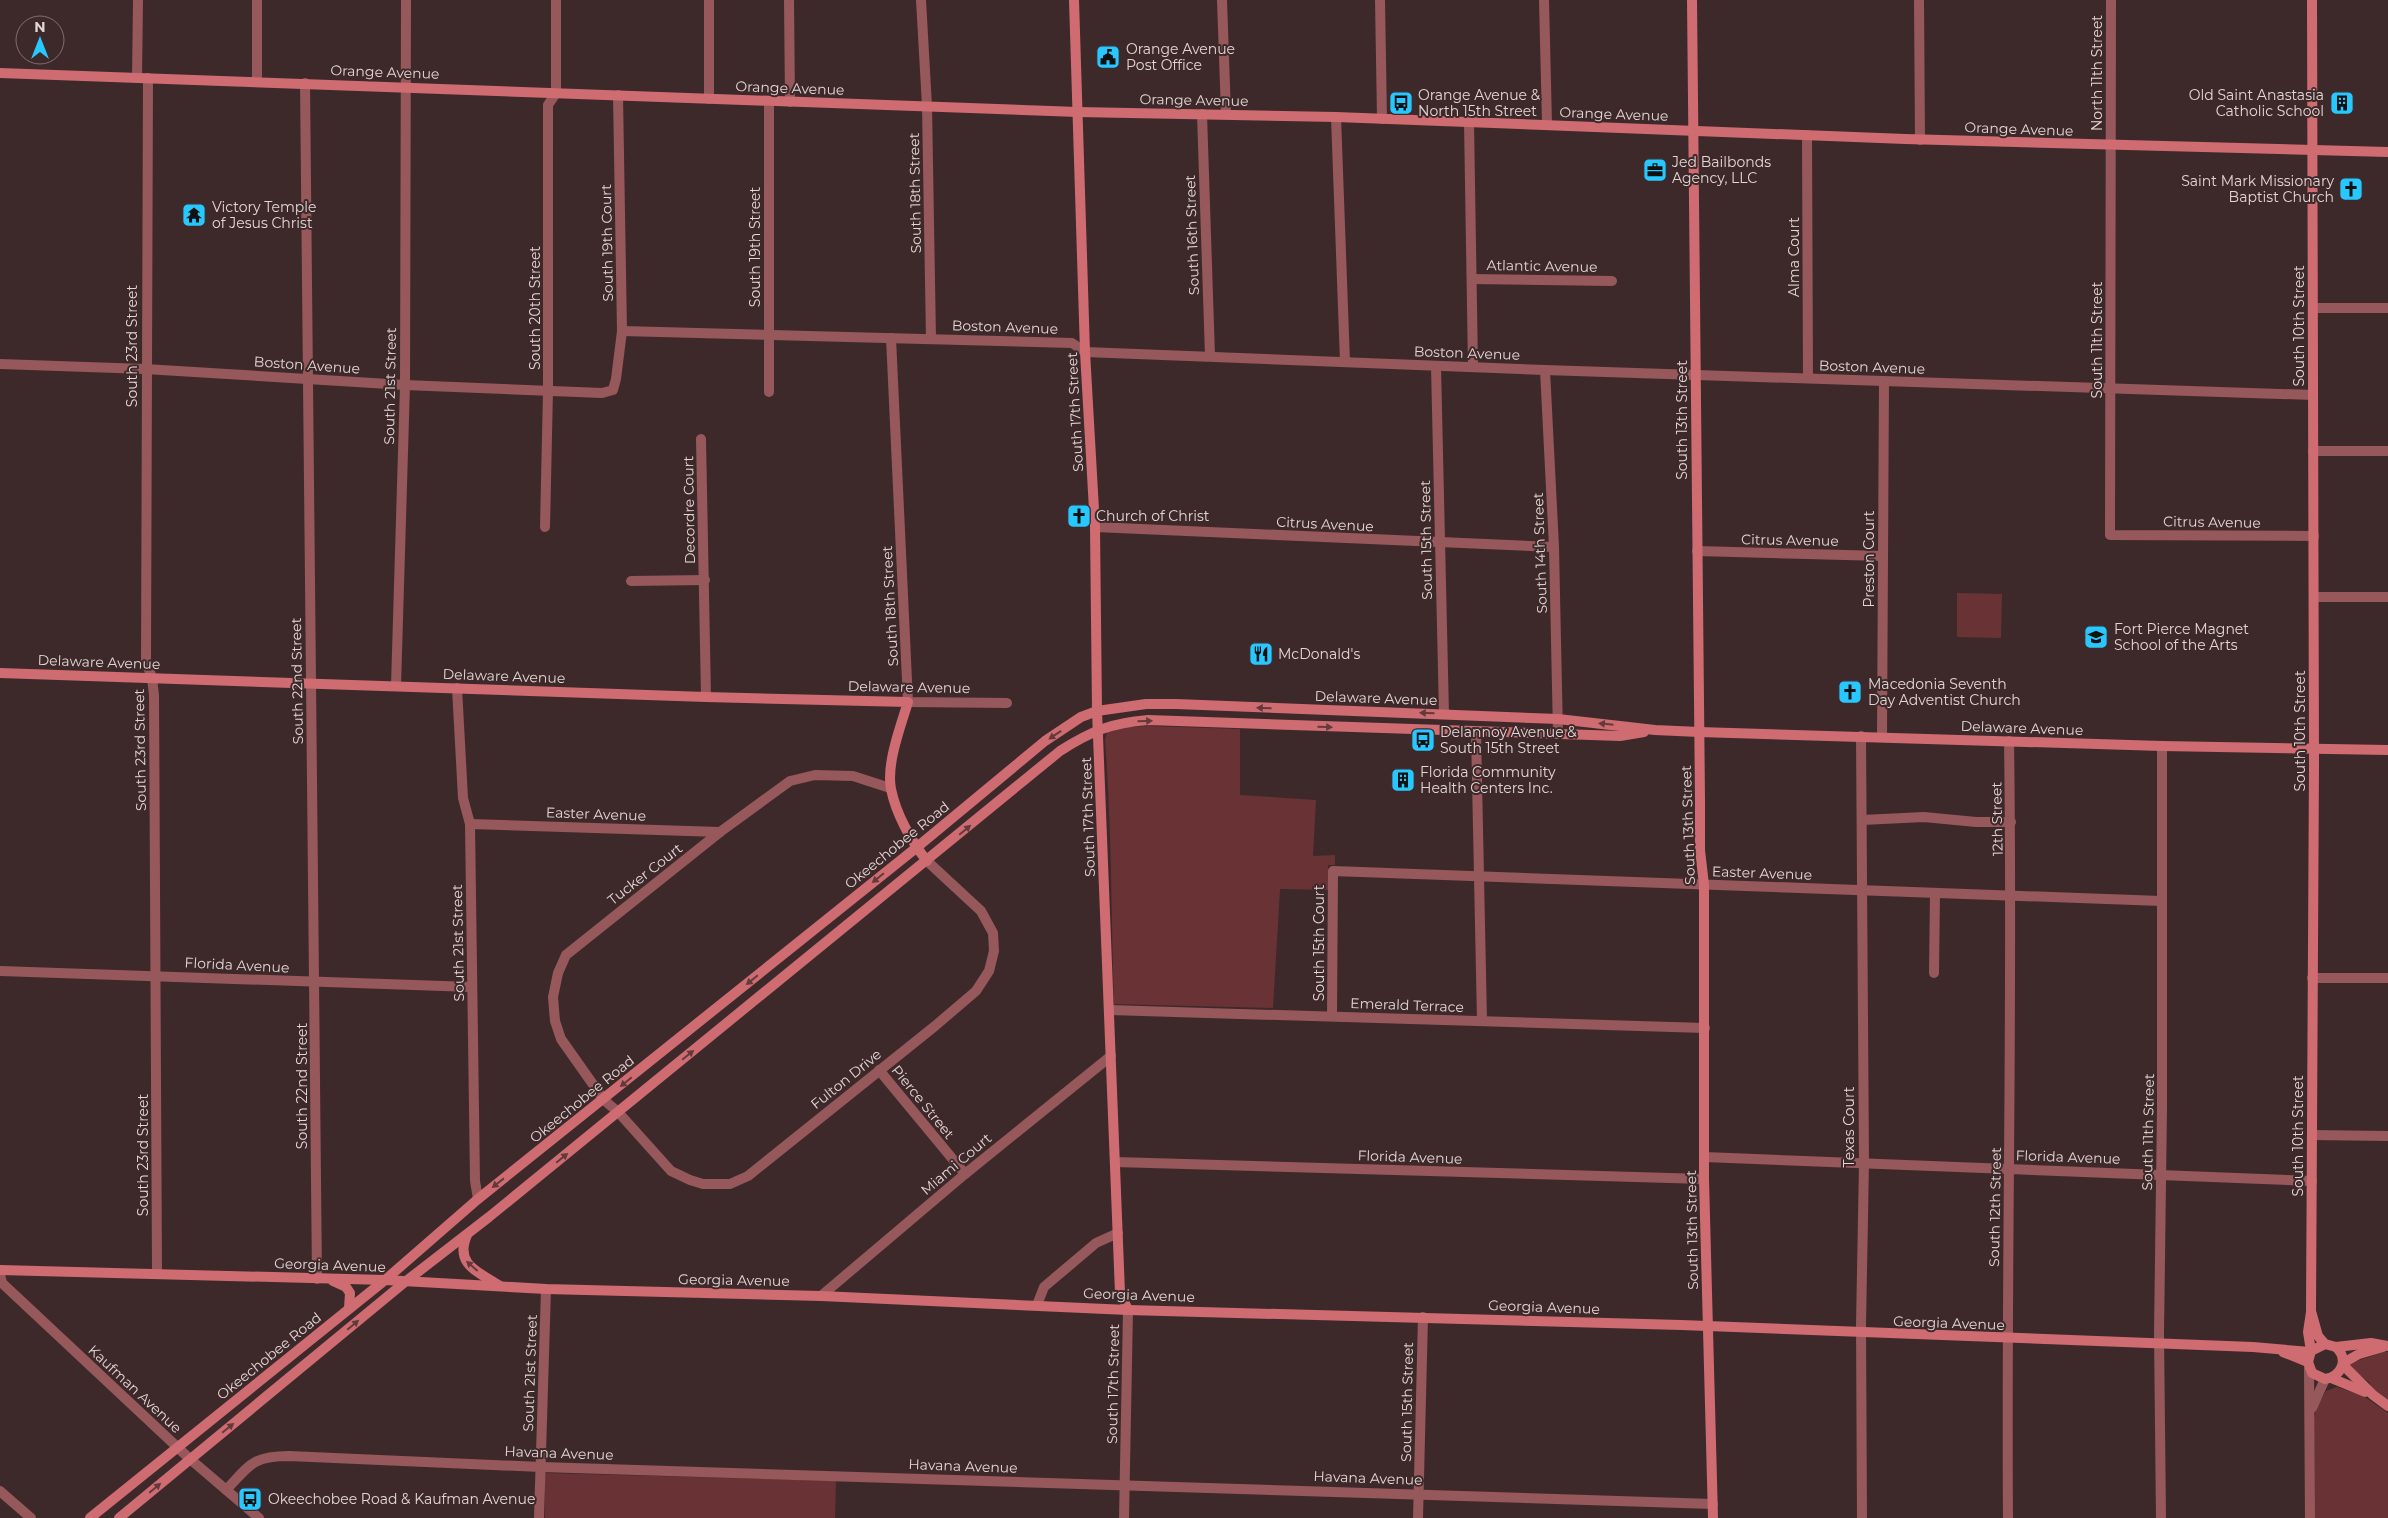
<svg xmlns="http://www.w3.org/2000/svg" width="2388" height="1518" viewBox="0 0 2388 1518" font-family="Montserrat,sans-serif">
  <rect width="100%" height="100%" fill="#3e292a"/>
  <g fill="#693336">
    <polygon points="1957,593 2002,594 2001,638 1957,637"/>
    <path d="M 1148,726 L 1240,729 L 1240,795 L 1316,800 L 1313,856 L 1335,855 L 1335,865 L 1328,865 L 1328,890 L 1280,889 L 1273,1008 L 1114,1004 C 1111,916 1112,828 1105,740 L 1107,732 L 1127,727 Z"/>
    <polygon points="2384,1352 2388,1352 2388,1400 2373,1390 2369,1382 2358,1374 2348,1364"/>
    <polygon points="2337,1387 2358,1394 2359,1393 2388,1413 2388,1518 2315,1518 2314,1419 2316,1409 2326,1391"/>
    <polygon points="545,1473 836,1481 835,1518 545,1518"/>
  </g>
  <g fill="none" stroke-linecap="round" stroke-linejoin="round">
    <g stroke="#96585b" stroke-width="10">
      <polyline points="709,0 709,99"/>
      <polyline points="789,0 790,102"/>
      <polyline points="921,0 927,106 931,339"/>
      <polyline points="1222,0 1226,114"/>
      <polyline points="1380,0 1382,119"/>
      <polyline points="1544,0 1547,124"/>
      <polyline points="1919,0 1920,140"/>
      <polyline points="2111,0 2110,535 2314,536"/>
      <polyline points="137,78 138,0"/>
      <polyline points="148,78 146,661 152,678 154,695 157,1273"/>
      <polyline points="257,81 257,0"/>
      <polyline points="305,83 317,1279"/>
      <polyline points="1202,114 1210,356"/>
      <polyline points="1336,117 1345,362"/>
      <polyline points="1469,122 1473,367"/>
      <polyline points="1807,135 1808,378"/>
      <polyline points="1472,279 1612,281"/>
      <polyline points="2313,308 2388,308"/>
      <polyline points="622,331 1072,343 1085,352 1545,370 2313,395"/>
      <polyline points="891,338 908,702 1007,703"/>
      <polyline points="0,364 145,369 405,385 602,393 613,390 616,379 622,331 618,95"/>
      <polyline points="1436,366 1444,714"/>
      <polyline points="1545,370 1554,547 1558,734"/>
      <polyline points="769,392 769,101"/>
      <polyline points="701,439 706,697"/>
      <polyline points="2313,451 2388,451"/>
      <polyline points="545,527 548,390 548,105 556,93 556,0"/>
      <polyline points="1095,527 1554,547"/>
      <polyline points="1697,551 1883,556"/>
      <polyline points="631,581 705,580"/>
      <polyline points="2314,597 2388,597"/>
      <polyline points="396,686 405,385 406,0"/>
      <polyline points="457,688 463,798 470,824 475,1181 478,1199"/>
      <polyline points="1476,732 1482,1021"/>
      <polyline points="1861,736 1864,1163 1861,1325 1862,1518"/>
      <polyline points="1882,737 1884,381"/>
      <polyline points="890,788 853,776 815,775 790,781 720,832 566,955 558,973 553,997 555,1021 561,1039 604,1100 618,1112 671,1171 690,1180 703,1184 730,1184 748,1176 935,1026 976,991 989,971 994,951 993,933 981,911 927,861"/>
      <polyline points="1862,820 1924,817 1976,822 2011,822"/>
      <polyline points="470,824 720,832"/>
      <polyline points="0,971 472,987"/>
      <polyline points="1934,973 1935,893"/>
      <polyline points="2312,978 2388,978"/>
      <polyline points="1109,1010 1705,1028"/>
      <polyline points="1332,1016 1333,871 2161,901"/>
      <polyline points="879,1070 965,1174"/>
      <polyline points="2312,1135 2388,1136"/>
      <polyline points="1704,1157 2312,1181"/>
      <polyline points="1115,1162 1704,1179"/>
      <polyline points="0,1274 2,1283 190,1459 259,1518"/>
      <polyline points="821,1296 965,1174 1111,1056"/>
      <polyline points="1037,1305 1044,1287 1096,1243 1118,1233"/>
      <polyline points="2309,1369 2310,1518"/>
      <polyline points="2312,1408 2325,1379"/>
      <path d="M 226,1490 C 250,1465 252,1456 289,1456 L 541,1467 L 1713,1504"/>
      <polyline points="0,1491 31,1518"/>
      <polyline points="539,1518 546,1289"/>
      <polyline points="1124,1518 1128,1310"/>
      <polyline points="1418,1518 1423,1317"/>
      <path d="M 2008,1518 C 2006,1259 2013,1000 2009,741"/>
      <polyline points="2161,1518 2159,1334 2162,1108 2162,746"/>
    </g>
    <g stroke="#ce6c72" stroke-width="10">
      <polyline points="1074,0 1085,352 1095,527 1097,711 1120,1293 1128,1310"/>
      <polyline points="1692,0 1700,800 1700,850 1704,885 1704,1179 1713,1518"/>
      <path d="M 2312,0 L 2314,763 L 2311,1311 L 2318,1336 L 2325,1344 L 2336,1347 C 2349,1359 2342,1376 2325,1379 L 2312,1373 L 2308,1362 L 2311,1351 L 2325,1344"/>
      <polyline points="0,73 1078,112 1336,117 1905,139 2388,152"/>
      <path d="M 0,673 L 706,697 L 908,702 C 901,725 886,764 891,789 C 896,814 911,841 927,861"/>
      <path d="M 467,1235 C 454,1265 479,1272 500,1286"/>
      <polyline points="0,1270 385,1280 546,1289 821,1296 1128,1310 1681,1325 2253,1347 2310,1352"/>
      <polyline points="333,1281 346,1287 350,1293 349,1308"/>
      <polyline points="2311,1312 2308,1332 2311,1351"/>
      <polyline points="2336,1347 2371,1343 2388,1346"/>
      <polyline points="2283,1352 2308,1362"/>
      <polyline points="2343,1363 2359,1354 2383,1347"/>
      <polyline points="2343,1365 2373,1395 2388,1406"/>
      <polyline points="2331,1378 2365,1392"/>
      <polyline points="90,1518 385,1280 478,1199 916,848 1045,741 1081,717 1097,711 1146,704 1176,704 1558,719 1655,730 1699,732 2162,746 2388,750"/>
      <path d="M 119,1518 L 405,1282 L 489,1217 L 1060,751 C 1091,731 1111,723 1148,720 L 1620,736 L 1644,732"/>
    </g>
  </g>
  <defs><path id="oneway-solid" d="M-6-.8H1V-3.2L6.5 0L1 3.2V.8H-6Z" transform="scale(1.25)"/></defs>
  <g fill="#623a3c">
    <use href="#oneway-solid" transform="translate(1264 708) rotate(-178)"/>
    <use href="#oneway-solid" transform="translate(1427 713) rotate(-178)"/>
    <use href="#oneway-solid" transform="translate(1145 721) rotate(-2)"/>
    <use href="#oneway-solid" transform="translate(1606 724) rotate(-174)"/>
    <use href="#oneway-solid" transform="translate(1325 727) rotate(2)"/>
    <use href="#oneway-solid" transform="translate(1055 735) rotate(146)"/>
    <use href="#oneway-solid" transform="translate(965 830) rotate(-40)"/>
    <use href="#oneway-solid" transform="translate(878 878) rotate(141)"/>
    <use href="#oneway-solid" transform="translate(752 980) rotate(141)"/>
    <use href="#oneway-solid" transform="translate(688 1055) rotate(-39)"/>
    <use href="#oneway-solid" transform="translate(626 1082) rotate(141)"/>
    <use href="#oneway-solid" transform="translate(562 1158) rotate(-39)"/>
    <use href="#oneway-solid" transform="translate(498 1183) rotate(142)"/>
    <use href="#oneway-solid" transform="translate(472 1266) rotate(-139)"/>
    <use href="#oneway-solid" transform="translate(353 1325) rotate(-40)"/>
    <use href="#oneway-solid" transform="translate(228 1428) rotate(-39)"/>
    <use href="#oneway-solid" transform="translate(155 1488) rotate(-40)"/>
  </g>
  <defs>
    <g id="civic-square" transform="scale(1.25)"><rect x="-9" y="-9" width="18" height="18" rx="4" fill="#28c8ff" stroke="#3e292a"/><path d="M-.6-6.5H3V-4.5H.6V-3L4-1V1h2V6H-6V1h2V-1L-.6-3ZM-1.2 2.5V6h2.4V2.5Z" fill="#111"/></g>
    <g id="bus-square" transform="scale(1.25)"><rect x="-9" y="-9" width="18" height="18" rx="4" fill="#28c8ff" stroke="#3e292a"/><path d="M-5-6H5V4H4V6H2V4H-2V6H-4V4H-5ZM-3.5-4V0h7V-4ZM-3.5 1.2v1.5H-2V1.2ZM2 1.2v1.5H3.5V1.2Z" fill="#111"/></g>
    <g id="building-square" transform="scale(1.25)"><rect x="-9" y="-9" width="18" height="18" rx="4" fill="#28c8ff" stroke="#3e292a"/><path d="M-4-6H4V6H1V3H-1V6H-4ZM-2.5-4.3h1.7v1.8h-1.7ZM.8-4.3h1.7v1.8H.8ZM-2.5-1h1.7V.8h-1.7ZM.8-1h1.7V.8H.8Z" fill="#111"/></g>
    <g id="office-square" transform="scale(1.25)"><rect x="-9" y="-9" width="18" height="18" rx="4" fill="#28c8ff" stroke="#3e292a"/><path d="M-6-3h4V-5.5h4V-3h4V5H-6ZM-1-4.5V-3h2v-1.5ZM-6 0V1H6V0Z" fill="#111"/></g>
    <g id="church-square" transform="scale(1.25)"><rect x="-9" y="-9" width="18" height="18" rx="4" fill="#28c8ff" stroke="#3e292a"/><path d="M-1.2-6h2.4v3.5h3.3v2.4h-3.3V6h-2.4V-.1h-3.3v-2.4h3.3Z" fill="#111"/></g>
    <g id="temple-square" transform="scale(1.25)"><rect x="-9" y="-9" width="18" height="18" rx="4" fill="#28c8ff" stroke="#3e292a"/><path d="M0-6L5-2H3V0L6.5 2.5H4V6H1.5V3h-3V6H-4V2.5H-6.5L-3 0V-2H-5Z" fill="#111"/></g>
    <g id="school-square" transform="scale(1.25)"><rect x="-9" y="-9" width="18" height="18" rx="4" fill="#28c8ff" stroke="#3e292a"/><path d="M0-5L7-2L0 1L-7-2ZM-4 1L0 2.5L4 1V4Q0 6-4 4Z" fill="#111"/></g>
    <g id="restaurant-square" transform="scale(1.25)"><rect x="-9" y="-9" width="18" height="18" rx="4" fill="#28c8ff" stroke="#3e292a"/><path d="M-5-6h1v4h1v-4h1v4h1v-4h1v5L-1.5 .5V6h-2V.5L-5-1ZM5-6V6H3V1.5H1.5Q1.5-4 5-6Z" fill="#111"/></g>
  </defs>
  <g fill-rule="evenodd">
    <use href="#civic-square" x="1108" y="57"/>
    <use href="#bus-square" x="1401" y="103"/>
    <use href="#building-square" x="2342" y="103"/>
    <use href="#office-square" x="1655" y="170"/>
    <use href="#church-square" x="2351" y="189"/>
    <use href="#temple-square" x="194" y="215"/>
    <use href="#church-square" x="1079" y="516"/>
    <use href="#school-square" x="2096" y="637"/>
    <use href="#restaurant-square" x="1261" y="654"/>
    <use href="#church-square" x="1850" y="692"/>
    <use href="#bus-square" x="1423" y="740"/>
    <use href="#building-square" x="1403" y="780"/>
    <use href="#bus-square" x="250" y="1499"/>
  </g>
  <g text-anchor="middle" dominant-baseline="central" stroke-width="4" stroke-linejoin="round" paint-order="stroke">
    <g font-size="14" fill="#e3d5d5" stroke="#3e292a" text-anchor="start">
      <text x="1126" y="49">Orange Avenue<tspan x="1126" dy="16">Post Office</tspan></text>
      <text x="1418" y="95">Orange Avenue &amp;<tspan x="1418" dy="16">North 15th Street</tspan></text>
      <text x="2324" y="95" text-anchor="end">Old Saint Anastasia<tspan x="2324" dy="16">Catholic School</tspan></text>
      <text x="1672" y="162">Jed Bailbonds<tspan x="1672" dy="16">Agency, LLC</tspan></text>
      <text x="2334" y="181" text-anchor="end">Saint Mark Missionary<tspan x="2334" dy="16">Baptist Church</tspan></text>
      <text x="212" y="207">Victory Temple<tspan x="212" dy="16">of Jesus Christ</tspan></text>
      <text x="1096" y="516">Church of Christ</text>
      <text x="2114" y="629">Fort Pierce Magnet<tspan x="2114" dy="16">School of the Arts</tspan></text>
      <text x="1278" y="654">McDonald's</text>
      <text x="1868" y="684">Macedonia Seventh<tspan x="1868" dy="16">Day Adventist Church</tspan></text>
      <text x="1440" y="732">Delannoy Avenue &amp;<tspan x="1440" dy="16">South 15th Street</tspan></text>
      <text x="1420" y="772">Florida Community<tspan x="1420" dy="16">Health Centers Inc.</tspan></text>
      <text x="268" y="1499">Okeechobee Road &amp; Kaufman Avenue</text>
    </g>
    <g font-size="14" fill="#e3d5d5" stroke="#3e292a">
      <text transform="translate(385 72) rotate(2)">Orange Avenue</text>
      <text transform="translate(2097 73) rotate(-90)">North 11th Street</text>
      <text transform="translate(790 88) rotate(2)">Orange Avenue</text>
      <text transform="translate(1194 100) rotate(1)">Orange Avenue</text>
      <text transform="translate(1614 114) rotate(2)">Orange Avenue</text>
      <text transform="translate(2019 129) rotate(2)">Orange Avenue</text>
      <text transform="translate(915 193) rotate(-91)">South 18th Street</text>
      <text transform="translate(1192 235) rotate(-92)">South 16th Street</text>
      <text transform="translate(607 243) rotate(-91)">South 19th Court</text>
      <text transform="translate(755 247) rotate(-90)">South 19th Street</text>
      <text transform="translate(1794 257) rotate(-90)">Alma Court</text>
      <text transform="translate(1542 266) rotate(1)">Atlantic Avenue</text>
      <text transform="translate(535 308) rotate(-90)">South 20th Street</text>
      <text transform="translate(2299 326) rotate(-90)">South 10th Street</text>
      <text transform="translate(1005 327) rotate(2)">Boston Avenue</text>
      <text transform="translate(2097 340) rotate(-90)">South 11th Street</text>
      <text transform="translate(132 346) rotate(-90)">South 23rd Street</text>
      <text transform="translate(1467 353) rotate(2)">Boston Avenue</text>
      <text transform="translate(307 365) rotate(4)">Boston Avenue</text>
      <text transform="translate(1872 367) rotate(2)">Boston Avenue</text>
      <text transform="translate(390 386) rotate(-89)">South 21st Street</text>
      <text transform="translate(1075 412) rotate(-93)">South 17th Street</text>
      <text transform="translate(1682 420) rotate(-90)">South 13th Street</text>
      <text transform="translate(689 510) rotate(-91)">Decordre Court</text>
      <text transform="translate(2212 522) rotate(1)">Citrus Avenue</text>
      <text transform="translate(1325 524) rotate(3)">Citrus Avenue</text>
      <text transform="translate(1426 540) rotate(-91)">South 15th Street</text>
      <text transform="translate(1790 540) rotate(1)">Citrus Avenue</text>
      <text transform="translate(1540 553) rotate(-92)">South 14th Street</text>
      <text transform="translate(1869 559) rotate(-90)">Preston Court</text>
      <text transform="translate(890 606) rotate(-93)">South 18th Street</text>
      <text transform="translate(99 662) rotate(2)">Delaware Avenue</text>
      <text transform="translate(504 676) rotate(2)">Delaware Avenue</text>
      <text transform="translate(297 681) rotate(-91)">South 22nd Street</text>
      <text transform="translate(909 687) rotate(1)">Delaware Avenue</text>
      <text transform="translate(1376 698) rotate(2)">Delaware Avenue</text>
      <text transform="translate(2022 728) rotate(2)">Delaware Avenue</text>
      <text transform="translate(2300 731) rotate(-90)">South 10th Street</text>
      <text transform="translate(140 750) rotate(-91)">South 23rd Street</text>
      <text transform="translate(596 814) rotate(2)">Easter Avenue</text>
      <text transform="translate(1088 817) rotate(-92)">South 17th Street</text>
      <text transform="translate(1997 819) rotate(-91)">12th Street</text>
      <text transform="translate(1688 825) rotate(-92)">South 13th Street</text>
      <text transform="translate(897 845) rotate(-39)">Okeechobee Road</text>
      <text transform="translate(1762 873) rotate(2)">Easter Avenue</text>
      <text transform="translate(645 874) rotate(-38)">Tucker Court</text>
      <text transform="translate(458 943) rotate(-91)">South 21st Street</text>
      <text transform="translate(1319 943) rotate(-90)">South 15th Court</text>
      <text transform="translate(237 965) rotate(3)">Florida Avenue</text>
      <text transform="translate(1407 1005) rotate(2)">Emerald Terrace</text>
      <text transform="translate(846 1079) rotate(-39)">Fulton Drive</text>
      <text transform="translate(302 1086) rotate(-90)">South 22nd Street</text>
      <text transform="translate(582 1099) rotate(-39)">Okeechobee Road</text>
      <text transform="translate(923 1102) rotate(51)">Pierce Street</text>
      <text transform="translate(1849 1127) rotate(-90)">Texas Court</text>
      <text transform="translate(2148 1132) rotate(-89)">South 11th Street</text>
      <text transform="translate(2298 1136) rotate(-90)">South 10th Street</text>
      <text transform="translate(143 1155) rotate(-90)">South 23rd Street</text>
      <text transform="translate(1410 1157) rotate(2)">Florida Avenue</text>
      <text transform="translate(2068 1157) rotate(2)">Florida Avenue</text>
      <text transform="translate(956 1164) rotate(-40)">Miami Court</text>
      <text transform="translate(1995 1207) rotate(-89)">South 12th Street</text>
      <text transform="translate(1692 1230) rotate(-91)">South 13th Street</text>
      <text transform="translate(330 1265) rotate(2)">Georgia Avenue</text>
      <text transform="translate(734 1280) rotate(1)">Georgia Avenue</text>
      <text transform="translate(1139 1295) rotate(2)">Georgia Avenue</text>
      <text transform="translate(1544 1307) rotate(2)">Georgia Avenue</text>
      <text transform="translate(1949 1323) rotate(2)">Georgia Avenue</text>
      <text transform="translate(269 1356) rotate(-39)">Okeechobee Road</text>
      <text transform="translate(530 1373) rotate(-88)">South 21st Street</text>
      <text transform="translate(1113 1384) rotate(-89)">South 17th Street</text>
      <text transform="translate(135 1389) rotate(43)">Kaufman Avenue</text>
      <text transform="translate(1407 1402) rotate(-89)">South 15th Street</text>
      <text transform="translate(559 1453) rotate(2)">Havana Avenue</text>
      <text transform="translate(963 1466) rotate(2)">Havana Avenue</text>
      <text transform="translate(1368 1478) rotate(2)">Havana Avenue</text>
    </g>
  </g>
  <g transform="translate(40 40)"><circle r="24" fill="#3e292a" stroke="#806e6e"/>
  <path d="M0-4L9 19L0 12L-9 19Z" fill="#28c8ff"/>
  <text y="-8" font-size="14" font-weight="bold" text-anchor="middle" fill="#e3d5d5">N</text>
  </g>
</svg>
